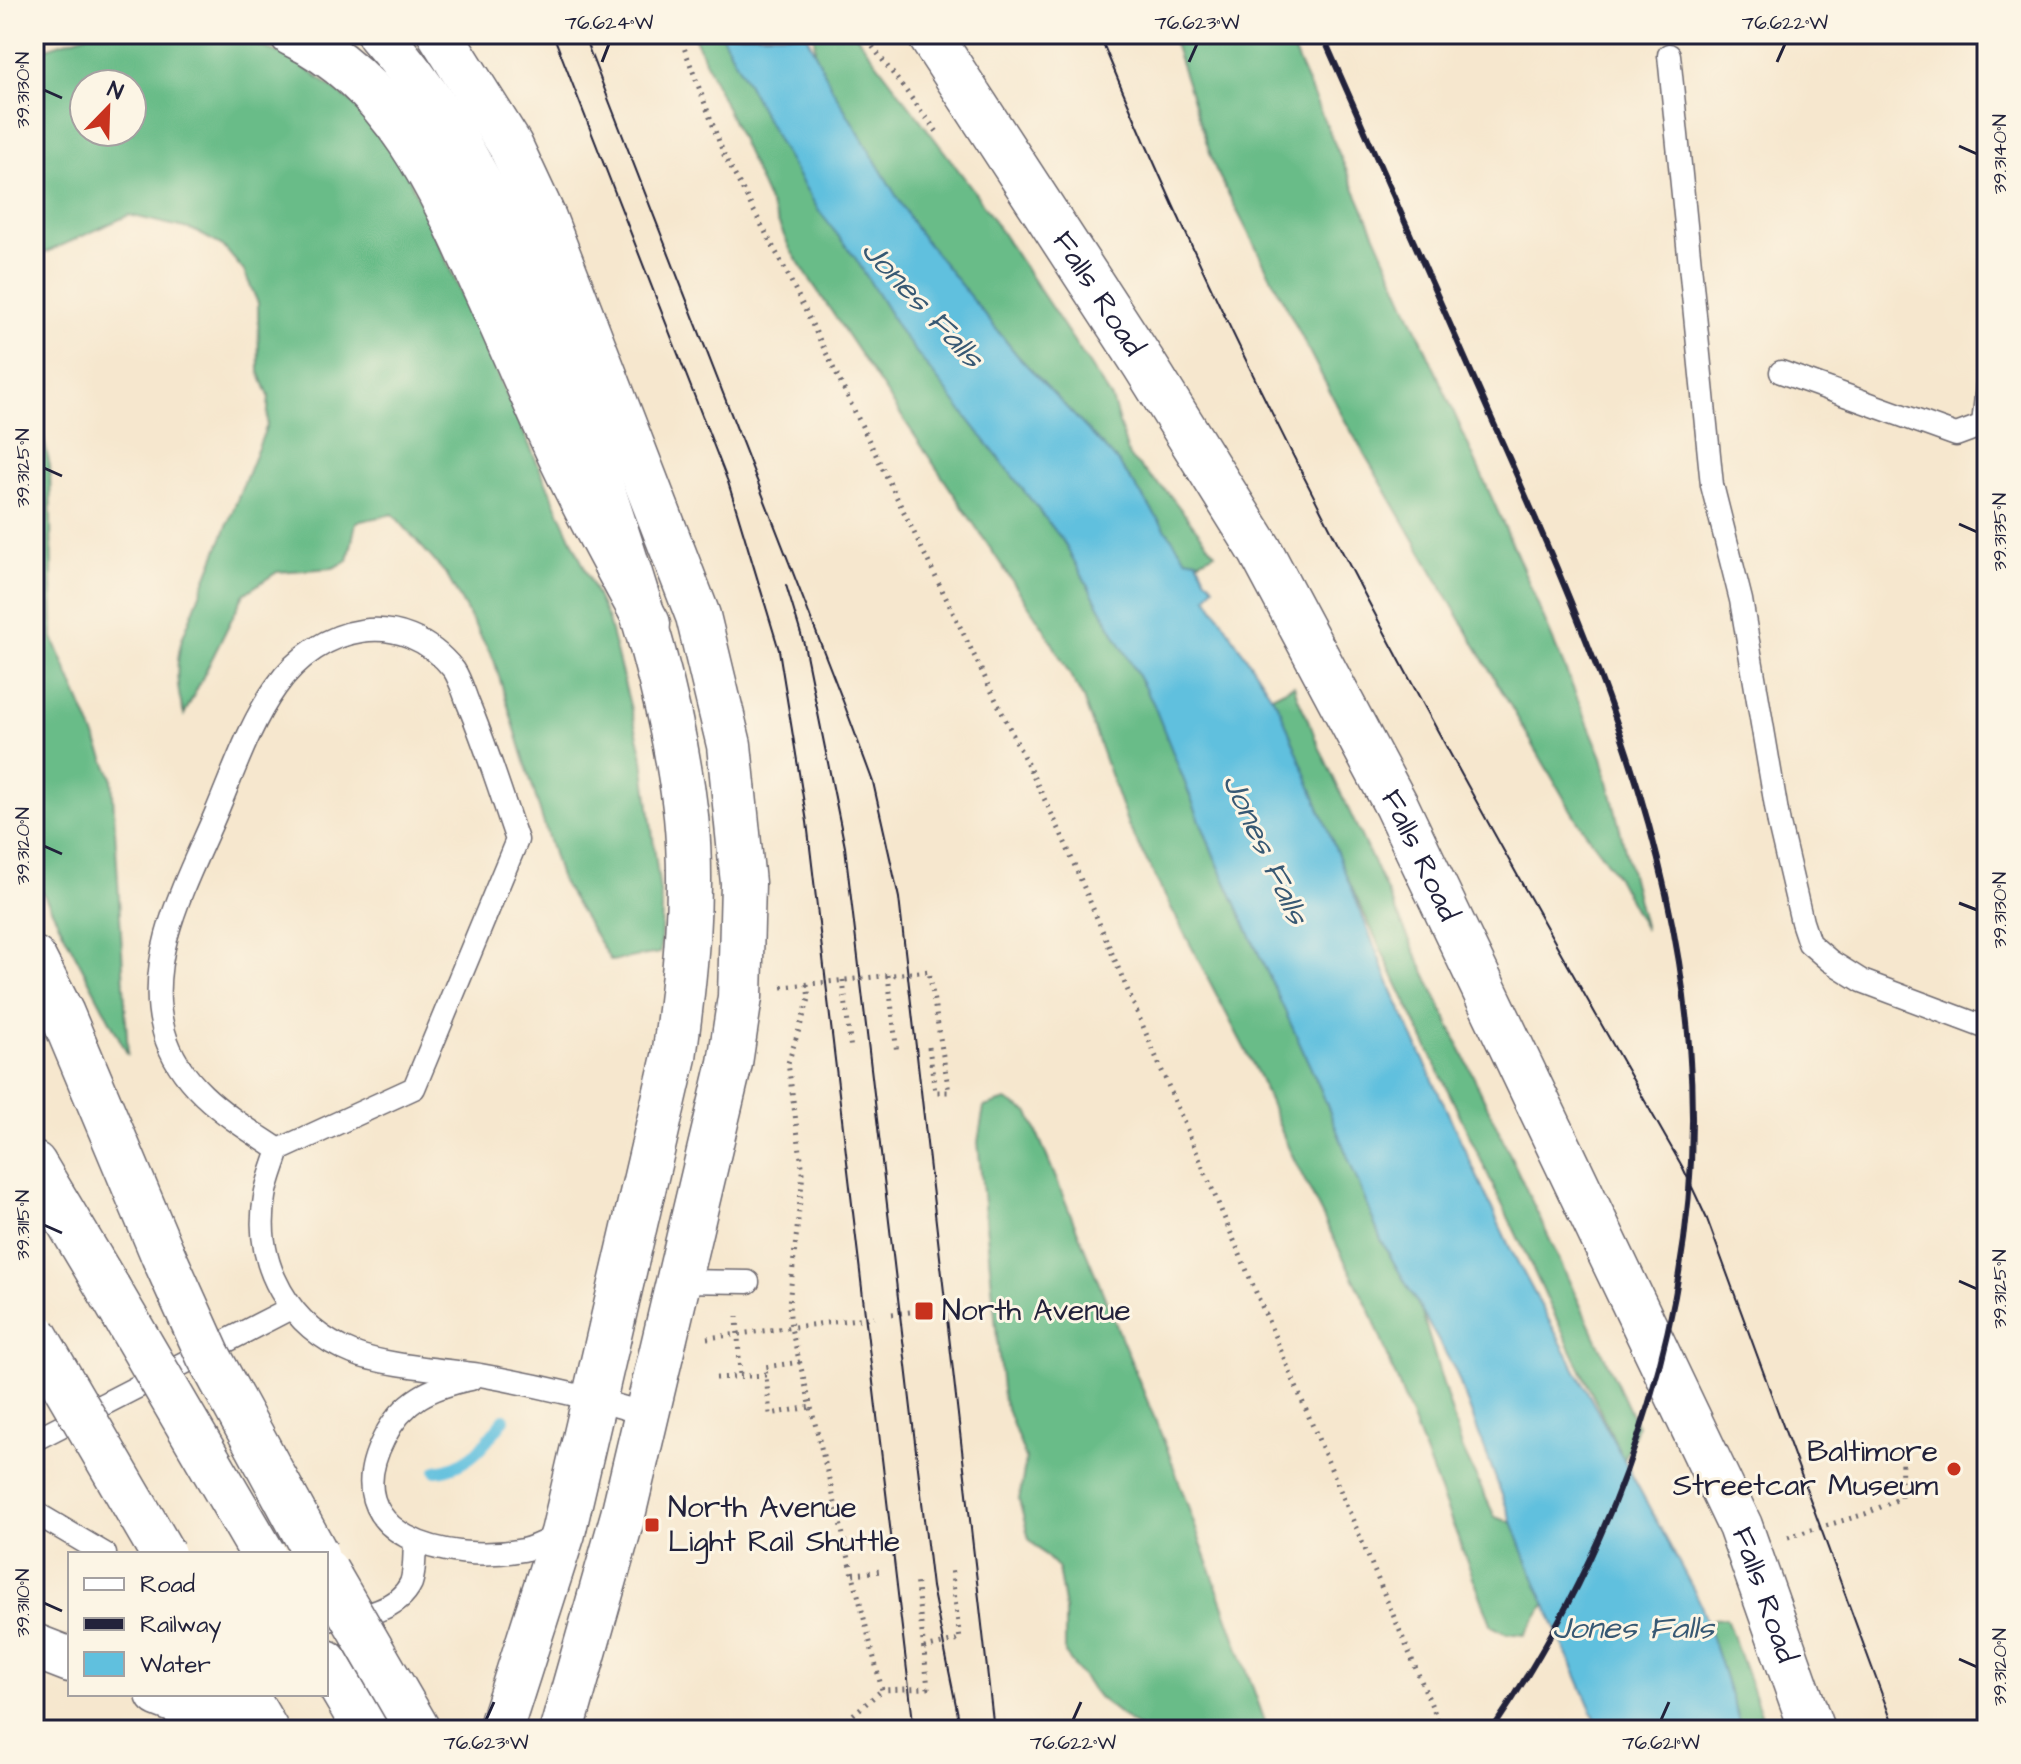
<svg xmlns="http://www.w3.org/2000/svg" width="2021" height="1764" viewBox="0 0 2021 1764" font-family="'Architects Daughter',sans-serif">
  <rect width="100%" height="100%" fill="#fcf5e5"/>
  <filter id="ink" filterUnits="userSpaceOnUse"><feTurbulence type="fractalNoise" baseFrequency=".0125" numOctaves="2"/><feDisplacementMap in="SourceGraphic" scale="16" xChannelSelector="R" yChannelSelector="G"/><feConvolveMatrix kernelMatrix="1 2 1 2 8 2 1 2 1" color-interpolation-filters="sRGB"/></filter>
  <filter id="wash" filterUnits="userSpaceOnUse"><feTurbulence type="fractalNoise" baseFrequency=".006" numOctaves="4" result="noise"/><feDisplacementMap in="SourceGraphic" scale="32" xChannelSelector="R" yChannelSelector="G"/><feGaussianBlur stdDeviation="1.8" result="paint"/><feColorMatrix in="noise" values="0 0 0 0 0 0 0 0 0 0 0 0 0 0 0 0 0 1.4 0 .05"/><feComposite in="paint" operator="in"/></filter>
  <g filter="url(#wash)">
    <rect width="100%" height="100%" fill="#f6e7ce"/>
    <g fill="#69bc88" stroke="#466f62" stroke-width="2" fill-rule="evenodd">
      <path d="M 89,34 L 222,34 L 289,56 L 366,113 L 400,158 L 608,620 L 642,752 L 662,908 L 660,953 L 611,961 L 561,880 L 494,660 L 446,574 L 393,514 L 356,522 L 348,561 L 333,568 L 277,572 L 244,594 L 184,715 C 176,688 175,665 182,639 L 267,425 L 269,396 L 259,372 L 258,303 L 244,271 L 223,246 L 193,230 L 129,215 L 34,258 L 34,52 ZM 84,84 L 132,84 L 132,132 L 84,132 Z"/>
      <polygon points="693,34 726,34 804,93 815,49 814,34 855,34 972,188 1112,399 1129,457 1168,493 1215,553 1126,599 1398,1232 1462,1448 1495,1517 1560,1538 1575,1561 1524,1635 1505,1633 1492,1626 1371,1313 1288,1147 1260,1078 1128,825 1083,698 1045,630 791,251"/>
      <polygon points="1171,34 1286,34 1518,557 1602,757 1645,930 1616,875 1575,817 1343,417 1215,168"/>
      <polygon points="34,312 48,321 42,432 50,466 53,638 112,777 128,1055 34,876"/>
      <path d="M 1294,685 C 1298,705 1310,718 1315,738 L 1637,1426 L 1624,1461 L 1330,842 L 1266,729 L 1272,696 Z"/>
      <polygon points="1006,1100 1029,1113 1168,1451 1268,1730 1141,1730 1099,1698 1065,1654 1065,1610 1058,1568 1029,1539 1019,1500 1026,1459 1003,1399 978,1142 984,1107"/>
      <polygon points="1726,1618 1767,1730 1741,1730 1708,1628 1714,1619"/>
    </g>
    <polygon fill="#60c0de" stroke="#41718c" stroke-width="2" points="721,34 806,34 832,88 916,229 1017,355 1118,462 1186,558 1197,560 1205,577 1214,586 1207,597 1280,709 1393,993 1509,1246 1700,1602 1742,1730 1600,1730 1526,1559 1455,1370 1381,1240 1320,1088 1215,858 1153,703 1063,541 902,334 856,259 819,211 781,147"/>
    <g fill="none" stroke-linecap="round" stroke-linejoin="round">
      <path stroke="#60c0de" stroke-width="12" d="M 436,1471 C 468,1468 486,1444 504,1419"/>
    </g>
  </g>
  <g filter="url(#ink)">
    <g fill="none" stroke-linecap="round" stroke-linejoin="round">
      <g stroke="#6c676e" stroke-width="25">
        <g id="lane">
          <polyline points="1669,55 1712,485 1741,600 1779,824 1802,922 1809,943 1830,961 1862,981 1987,1028"/>
          <polyline points="1781,372 1956,435 1983,425"/>
          <polyline points="1987,386 1983,425 1987,427"/>
          <path d="M 279,1150 C 233,1119 180,1090 164,1032 C 143,958 188,879 216,813 C 234,771 249,725 276,687 C 319,625 402,605 454,670 C 460,679 464,693 468,703 C 487,748 501,794 517,840 L 414,1088 L 279,1150 C 274,1166 267,1182 265,1197 C 253,1265 290,1328 353,1353 C 382,1365 446,1370 480,1375 C 536,1385 592,1398 646,1414"/>
          <polyline points="678,1281 748,1282"/>
          <path d="M 471,1379 C 431,1387 403,1400 384,1438 C 333,1537 448,1564 523,1550 C 536,1547 550,1539 563,1533"/>
          <polyline points="34,1440 289,1309"/>
          <polyline points="34,1512 105,1554"/>
          <path d="M 326,1620 C 355,1616 396,1614 411,1583 C 415,1572 414,1556 415,1544"/>
        </g>
      </g>
      <g stroke="#6c676e" stroke-width="47">
        <g id="street">
          <path d="M 379,34 C 491,161 549,330 602,488 C 638,596 673,702 686,816 C 694,896 685,977 674,1057 L 563,1533 L 500,1730"/>
          <polyline points="440,34 510,145 544,218 698,616 729,745 743,883 740,997 730,1063 623,1515 562,1730"/>
        </g>
      </g>
      <g stroke="#6c676e" stroke-width="47">
        <g id="secondary">
          <path id="s1" d="M 929,34 L 1144,364 L 1260,550 L 1396,805 L 1740,1526 L 1812,1730"/>
        </g>
      </g>
      <g stroke="#6c676e" stroke-width="47">
        <g id="primary">
          <polyline points="34,1646 70,1660"/>
          <polyline points="158,1694 250,1730"/>
        </g>
      </g>
      <g stroke="#6c676e" stroke-width="47">
        <g id="highway">
          <path d="M 292,34 C 393,82 440,187 483,284 C 510,343 535,403 563,462 C 589,517 619,570 648,624"/>
          <polyline points="34,959 62,1014 163,1255"/>
          <polyline points="34,1164 108,1288"/>
          <polyline points="326,1662 366,1730"/>
          <polyline points="245,1694 266,1730"/>
        </g>
      </g>
      <g stroke="#6c676e" stroke-width="5" stroke-dasharray="2 6" stroke-linecap="butt">
        <polyline points="679,34 724,155 785,269 1060,831 1442,1730"/>
        <polyline points="863,34 937,132"/>
        <polyline points="888,975 897,1054"/>
        <polyline points="843,980 851,1051"/>
        <polyline points="807,984 809,999 788,1063 803,1173 789,1304 791,1328 882,1690 928,1688 916,1578"/>
        <polyline points="782,987 929,971 949,1092 935,1092 929,1047"/>
        <polyline points="892,1314 910,1312"/>
        <polyline points="737,1316 740,1377"/>
        <polyline points="707,1338 874,1317"/>
        <polyline points="800,1362 765,1367 770,1414 811,1407"/>
        <polyline points="716,1378 766,1375"/>
        <polyline points="1788,1537 1865,1514 1901,1498 1902,1461"/>
        <polyline points="853,1574 882,1571"/>
        <polyline points="924,1648 960,1640 951,1567"/>
        <polyline points="835,1730 882,1690"/>
      </g>
      <use href="#lane" stroke="#fff" stroke-width="22"/>
      <use href="#street" stroke="#fff" stroke-width="44"/>
      <use href="#secondary" stroke="#fff" stroke-width="44"/>
      <use href="#primary" stroke="#fff" stroke-width="44"/>
      <use href="#highway" stroke="#fff" stroke-width="44"/>
      <g stroke="#22223b" stroke-width="2">
        <polyline points="553,34 728,482 779,650 807,822 914,1730"/>
        <polyline points="583,34 843,701 873,782 899,898 994,1730"/>
        <path d="M 1099,34 C 1261,428 1473,799 1683,1168 L 1707,1219 L 1895,1730"/>
        <polyline points="786,585 804,644 845,847 932,1587 961,1730"/>
      </g>
      <path stroke="#22223b" stroke-width="6" d="M 1322,34 C 1381,167 1439,300 1498,433 C 1585,629 1672,828 1689,1045 C 1709,1285 1627,1533 1492,1730"/>
      <g stroke="#6c676e" stroke-width="47" stroke-linecap="butt">
        <g id="highway-bridge">
          <polyline points="163,1255 208,1355 316,1554"/>
          <polyline points="108,1288 263,1554"/>
          <polyline points="34,1333 163,1554"/>
          <polyline points="326,1571 418,1730"/>
        </g>
      </g>
      <use href="#highway-bridge" stroke="#fff" stroke-width="44"/>
    </g>
  </g>
  <path fill="none" stroke="#22223b" stroke-width="3" d="M 602,62 L 609,44M 1189,62 L 1197,44M 1777,62 L 1785,44M 44,90 L 62,98M 1959,146 L 1977,154M 44,468 L 62,476M 1959,524 L 1977,532M 44,846 L 62,854M 1959,903 L 1977,910M 44,1225 L 62,1233M 1959,1281 L 1977,1289M 44,1603 L 62,1611M 1959,1659 L 1977,1667M 486,1720 L 494,1702M 1073,1720 L 1081,1702M 1661,1720 L 1669,1702"/>
  <g fill="#c8321e" stroke="#fcf5e5" stroke-width="3">
    <rect x="914" y="1301" width="20" height="20" rx="4"/>
    <circle cx="1954" cy="1469" r="8"/>
    <rect x="644" y="1517" width="16" height="16" rx="4"/>
  </g>
  <g text-anchor="middle" dominant-baseline="central" stroke-width="6" stroke-linejoin="round" paint-order="stroke">
    <g font-size="30" fill="#22223b" stroke="#fcf5e5">
      <text stroke="none"><textPath href="#s1" startOffset="310">Falls Road</textPath></text>
      <text stroke="none"><textPath href="#s1" startOffset="958">Falls Road</textPath></text>
      <text stroke="none"><textPath href="#s1" startOffset="1774">Falls Road</textPath></text>
    </g>
    <g font-size="30" fill="#22223b" stroke="#fcf5e5" text-anchor="start">
      <text x="942" y="1311">North Avenue</text>
      <text x="1938" y="1452" text-anchor="end">Baltimore<tspan x="1938" dy="34">Streetcar Museum</tspan></text>
      <text x="668" y="1508">North Avenue<tspan x="668" dy="34">Light Rail Shuttle</tspan></text>
    </g>
    <g font-size="32" font-style="italic" fill="#385974" stroke="#fcf5e5">
      <text transform="translate(922 304) rotate(47)">Jones Falls</text>
      <text transform="translate(1265 849) rotate(65)">Jones Falls</text>
      <text x="1633" y="1628">Jones Falls</text>
    </g>
  </g>
  <rect width="2021" height="1764" fill="none" stroke="#fcf5e5" stroke-width="88"/>
  <rect x="68" y="1552" width="260" height="144" fill="#fcf5e5" stroke="#a5a1a1" stroke-width="2"/>
  <rect x="84" y="1578" width="40" height="12" fill="#ffffff" stroke="#a5a1a1" stroke-width="2"/>
  <text x="140" y="1592" font-size="24" fill="#22223b">Road</text>
  <rect x="84" y="1618" width="40" height="12" fill="#22223b" stroke="#a5a1a1" stroke-width="2"/>
  <text x="140" y="1632" font-size="24" fill="#22223b">Railway</text>
  <rect x="84" y="1652" width="40" height="24" fill="#60c0de" stroke="#a5a1a1" stroke-width="2"/>
  <text x="140" y="1672" font-size="24" fill="#22223b">Water</text>
  <g transform="translate(108 108) rotate(23)"><circle r="38" fill="#fcf5e5" stroke="#a5a1a1" stroke-width="2"/>
  <path d="M0-6L14 30L0 20L-14 30Z" fill="#c8321e"/>
  <text y="-12" font-size="22" font-weight="bold" text-anchor="middle" fill="#22223b">N</text>
  </g>
  <rect x="44" y="44" width="1933" height="1676" fill="none" stroke="#22223b" stroke-width="3"/>
  <g font-size="20" text-anchor="middle" fill="#22223b">
    <text x="609" y="29">76.624°W</text>
    <text x="1197" y="29">76.623°W</text>
    <text x="1785" y="29">76.622°W</text>
    <text transform="translate(22 90) rotate(-90)" y="7">39.3130°N</text>
    <text transform="translate(1999 154) rotate(-90)" y="7">39.3140°N</text>
    <text transform="translate(22 468) rotate(-90)" y="7">39.3125°N</text>
    <text transform="translate(1999 532) rotate(-90)" y="7">39.3135°N</text>
    <text transform="translate(22 846) rotate(-90)" y="7">39.3120°N</text>
    <text transform="translate(1999 910) rotate(-90)" y="7">39.3130°N</text>
    <text transform="translate(22 1225) rotate(-90)" y="7">39.3115°N</text>
    <text transform="translate(1999 1289) rotate(-90)" y="7">39.3125°N</text>
    <text transform="translate(22 1603) rotate(-90)" y="7">39.3110°N</text>
    <text transform="translate(1999 1667) rotate(-90)" y="7">39.3120°N</text>
    <text x="486" y="1749">76.623°W</text>
    <text x="1073" y="1749">76.622°W</text>
    <text x="1661" y="1749">76.621°W</text>
  </g>
</svg>
